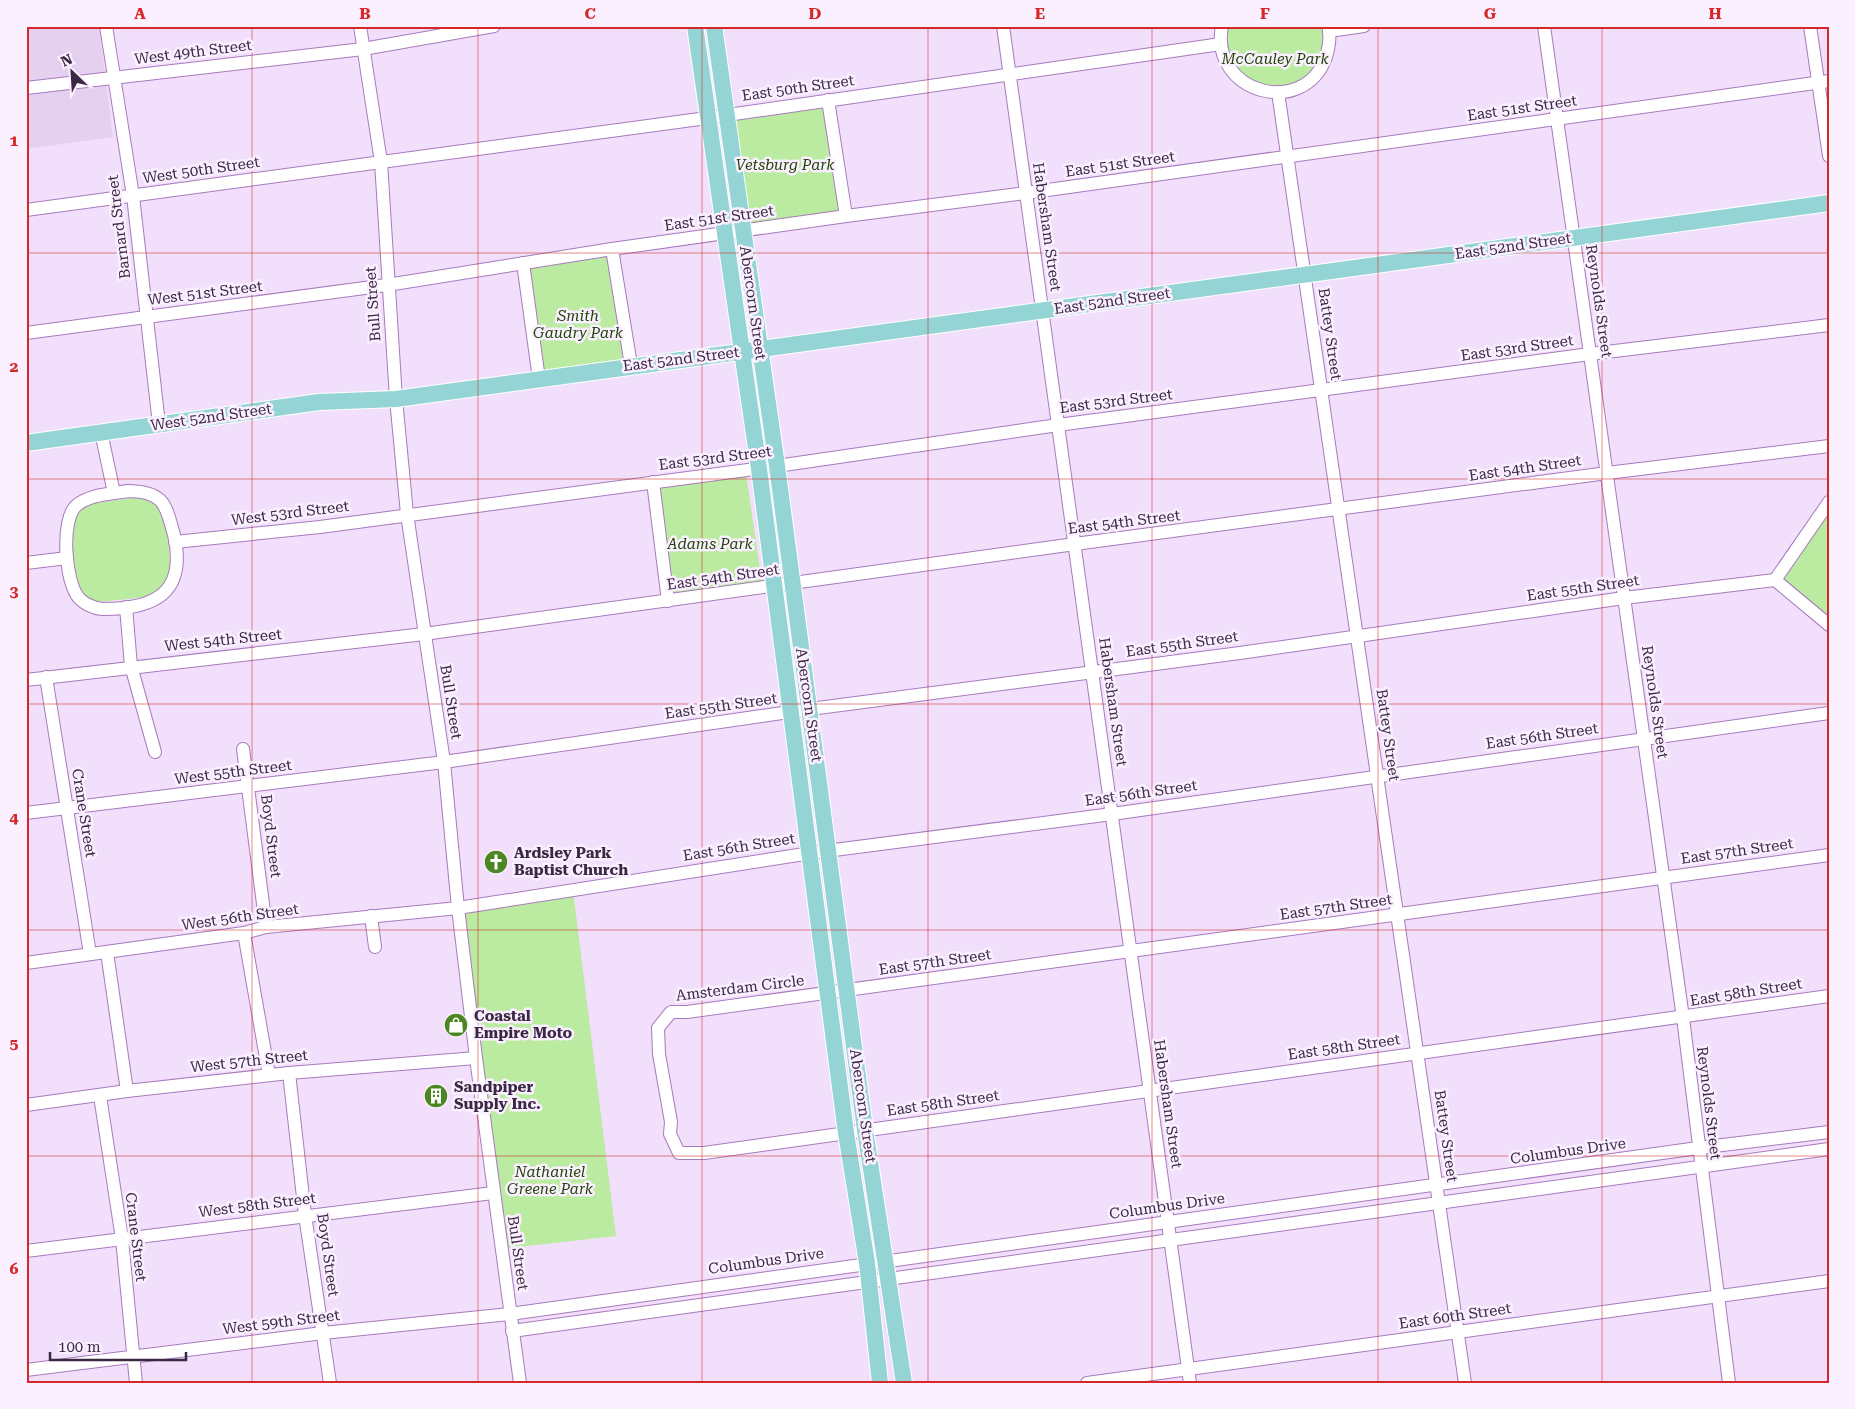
<svg xmlns="http://www.w3.org/2000/svg" width="1855" height="1409" viewBox="0 0 1855 1409" font-family="'Roboto Serif',serif">
  <rect width="100%" height="100%" fill="#f2dffc"/>
  <polygon fill="#e6d0f0" points="26,26 99,26 113,137 26,149"/>
  <g fill="#bbeaa1">
    <polygon points="1222,26 1328,26 1316,74 1278,92 1229,68"/>
    <polygon points="824,105 840,211 746,226 730,119"/>
    <polygon points="612,249 631,365 539,379 523,263"/>
    <polygon points="746,474 762,583 671,597 656,485"/>
    <path d="M 140,497 C 146,499 154,500 158,506 C 169,520 170,563 171,581 L 148,597 L 98,602 L 87,599 L 80,591 L 77,581 L 71,545 L 73,516 L 87,504 Z"/>
    <polygon points="1829,510 1829,619 1782,581"/>
    <polygon points="573,890 616,1236 502,1249 458,908"/>
  </g>
  <g fill="none" stroke-linecap="round" stroke-linejoin="round">
    <g stroke="#a87abd" stroke-width="14">
      <g id="minor">
        <polyline points="106,26 133,196 159,424"/>
        <polyline points="360,26 381,162 396,399 407,514 444,762 458,908 476,1058 520,1383"/>
        <polyline points="1003,26 1190,1383"/>
        <path d="M 1222,26 C 1209,93 1304,119 1326,57 C 1329,47 1331,36 1328,26"/>
        <polyline points="1544,26 1683,1018 1729,1383"/>
        <polyline points="1810,26 1829,156"/>
        <polyline points="1329,31 1364,26"/>
        <polyline points="26,88 363,49 494,26"/>
        <polyline points="1278,92 1465,1383"/>
        <polyline points="828,100 846,216"/>
        <polyline points="26,210 707,118 1221,44"/>
        <polyline points="612,249 631,365"/>
        <polyline points="523,263 539,379"/>
        <polyline points="26,333 387,285 612,249 846,216 1026,193 1829,81"/>
        <polyline points="101,432 114,493"/>
        <polyline points="653,482 668,601"/>
        <path d="M 128,491 C 139,491 151,492 160,500 C 168,508 171,525 174,535 C 187,593 155,609 103,609 C 96,609 84,604 79,598 C 65,583 60,518 77,505 C 90,494 112,494 128,491 Z"/>
        <polyline points="175,542 320,527 777,466 1058,425 1590,354 1829,325"/>
        <polyline points="26,563 67,558"/>
        <polyline points="1775,580 1829,502"/>
        <polyline points="1775,580 1829,625"/>
        <polyline points="126,607 131,666 155,752"/>
        <polyline points="46,677 90,954"/>
        <polyline points="26,680 424,634 1075,544 1607,473 1829,446"/>
        <polyline points="243,749 266,927"/>
        <polyline points="26,813 444,762 810,709 1240,653 1624,598 1775,580"/>
        <polyline points="1829,855 687,1012 671,1012 658,1028 659,1054 671,1122 670,1134 679,1153 704,1153 1829,996"/>
        <polyline points="371,916 375,947"/>
        <polyline points="244,933 269,1075"/>
        <polyline points="107,952 127,1091"/>
        <polyline points="26,963 244,933 266,927 458,908 811,853 1112,814 1829,713"/>
        <polyline points="289,1073 305,1215 330,1383"/>
        <polyline points="100,1096 122,1239 136,1383"/>
        <polyline points="26,1105 127,1091 289,1073 476,1058"/>
        <polyline points="26,1251 493,1193"/>
        <polyline points="512,1331 1829,1149"/>
        <polyline points="26,1370 323,1333 510,1314 1698,1148 1829,1132"/>
        <polyline points="1087,1383 1829,1281"/>
      </g>
    </g>
    <g stroke="#fff" stroke-width="18">
      <g id="major">
        <polyline points="695,26 759,469 846,1133 867,1263 880,1383"/>
        <polyline points="714,26 777,466 865,1130 904,1383"/>
        <polyline points="26,443 319,402 396,399 1829,203"/>
      </g>
    </g>
    <use href="#minor" stroke="#fff" stroke-width="12"/>
    <use href="#major" stroke="#95d4d4" stroke-width="16"/>
  </g>
  <path fill="none" stroke="#d62828" stroke-width="1" stroke-opacity="0.55" d="M 252,26 L 252,1383M 478,26 L 478,1383M 702,26 L 702,1383M 928,26 L 928,1383M 1152,26 L 1152,1383M 1378,26 L 1378,1383M 1602,26 L 1602,1383M 26,253 L 1829,253M 26,479 L 1829,479M 26,704 L 1829,704M 26,930 L 1829,930M 26,1156 L 1829,1156"/>
  <defs>
    <g id="church-disc" transform="scale(1.25)"><circle r="9.5" fill="#4c8621" stroke="#faf0ff"/><path d="M-1.2-6h2.4v3.5h3.3v2.4h-3.3V6h-2.4V-.1h-3.3v-2.4h3.3Z" fill="#fff"/></g>
    <g id="shop-disc" transform="scale(1.25)"><circle r="9.5" fill="#4c8621" stroke="#faf0ff"/><path d="M-5-2.5h2.3a2.7 3.5 0 0 1 5.4 0H5L5.5 6h-11ZM-1.5-2.5h3a1.5 2.3 0 0 0-3 0Z" fill="#fff"/></g>
    <g id="building-disc" transform="scale(1.25)"><circle r="9.5" fill="#4c8621" stroke="#faf0ff"/><path d="M-4-6H4V6H1V3H-1V6H-4ZM-2.5-4.3h1.7v1.8h-1.7ZM.8-4.3h1.7v1.8H.8ZM-2.5-1h1.7V.8h-1.7ZM.8-1h1.7V.8H.8Z" fill="#fff"/></g>
  </defs>
  <g fill-rule="evenodd">
    <use href="#church-disc" x="496" y="862"/>
    <use href="#shop-disc" x="456" y="1025"/>
    <use href="#building-disc" x="436" y="1096"/>
  </g>
  <g text-anchor="middle" dominant-baseline="central" stroke-width="5" stroke-linejoin="round" paint-order="stroke">
    <g font-size="15" fill="#3b2843" stroke="#faf0ff">
      <text transform="translate(193 52) rotate(-7)">West 49th Street</text>
      <text transform="translate(798 88) rotate(-8)">East 50th Street</text>
      <text transform="translate(1522 108) rotate(-8)">East 51st Street</text>
      <text transform="translate(1120 164) rotate(-8)">East 51st Street</text>
      <text transform="translate(201 170) rotate(-8)">West 50th Street</text>
      <text transform="translate(719 218) rotate(-8)">East 51st Street</text>
      <text transform="translate(119 227) rotate(-97)">Barnard Street</text>
      <text transform="translate(1047 227) rotate(82)">Habersham Street</text>
      <text transform="translate(1513 246) rotate(-8)">East 52nd Street</text>
      <text transform="translate(205 293) rotate(-7)">West 51st Street</text>
      <text transform="translate(1112 301) rotate(-8)">East 52nd Street</text>
      <text transform="translate(1599 301) rotate(82)">Reynolds Street</text>
      <text transform="translate(753 303) rotate(82)">Abercorn Street</text>
      <text transform="translate(373 304) rotate(-94)">Bull Street</text>
      <text transform="translate(1330 334) rotate(82)">Battey Street</text>
      <text transform="translate(1517 348) rotate(-8)">East 53rd Street</text>
      <text transform="translate(681 359) rotate(-7)">East 52nd Street</text>
      <text transform="translate(1116 401) rotate(-7)">East 53rd Street</text>
      <text transform="translate(211 417) rotate(-8)">West 52nd Street</text>
      <text transform="translate(715 458) rotate(-7)">East 53rd Street</text>
      <text transform="translate(1525 468) rotate(-8)">East 54th Street</text>
      <text transform="translate(290 513) rotate(-7)">West 53rd Street</text>
      <text transform="translate(1124 522) rotate(-7)">East 54th Street</text>
      <text transform="translate(723 577) rotate(-8)">East 54th Street</text>
      <text transform="translate(1583 588) rotate(-8)">East 55th Street</text>
      <text transform="translate(223 640) rotate(-6)">West 54th Street</text>
      <text transform="translate(1182 644) rotate(-8)">East 55th Street</text>
      <text transform="translate(451 702) rotate(81)">Bull Street</text>
      <text transform="translate(1113 702) rotate(82)">Habersham Street</text>
      <text transform="translate(1655 702) rotate(82)">Reynolds Street</text>
      <text transform="translate(809 705) rotate(82)">Abercorn Street</text>
      <text transform="translate(721 706) rotate(-8)">East 55th Street</text>
      <text transform="translate(1388 735) rotate(82)">Battey Street</text>
      <text transform="translate(1542 736) rotate(-8)">East 56th Street</text>
      <text transform="translate(233 772) rotate(-7)">West 55th Street</text>
      <text transform="translate(1141 793) rotate(-8)">East 56th Street</text>
      <text transform="translate(84 813) rotate(81)">Crane Street</text>
      <text transform="translate(271 836) rotate(83)">Boyd Street</text>
      <text transform="translate(739 847) rotate(-9)">East 56th Street</text>
      <text transform="translate(1737 851) rotate(-8)">East 57th Street</text>
      <text transform="translate(1336 907) rotate(-8)">East 57th Street</text>
      <text transform="translate(240 917) rotate(-8)">West 56th Street</text>
      <text transform="translate(935 962) rotate(-8)">East 57th Street</text>
      <text transform="translate(740 988) rotate(-7)">Amsterdam Circle</text>
      <text transform="translate(1746 992) rotate(-9)">East 58th Street</text>
      <text transform="translate(1344 1047) rotate(-8)">East 58th Street</text>
      <text transform="translate(249 1061) rotate(-6)">West 57th Street</text>
      <text transform="translate(943 1103) rotate(-8)">East 58th Street</text>
      <text transform="translate(1709 1103) rotate(83)">Reynolds Street</text>
      <text transform="translate(1168 1104) rotate(82)">Habersham Street</text>
      <text transform="translate(863 1106) rotate(82)">Abercorn Street</text>
      <text transform="translate(1446 1136) rotate(82)">Battey Street</text>
      <text transform="translate(1568 1151) rotate(-8)">Columbus Drive</text>
      <text transform="translate(257 1205) rotate(-7)">West 58th Street</text>
      <text transform="translate(1167 1206) rotate(-8)">Columbus Drive</text>
      <text transform="translate(136 1237) rotate(83)">Crane Street</text>
      <text transform="translate(518 1253) rotate(82)">Bull Street</text>
      <text transform="translate(328 1255) rotate(82)">Boyd Street</text>
      <text transform="translate(766 1261) rotate(-8)">Columbus Drive</text>
      <text transform="translate(1455 1316) rotate(-8)">East 60th Street</text>
      <text transform="translate(281 1322) rotate(-7)">West 59th Street</text>
    </g>
    <g font-size="15" font-style="italic" fill="#224506" stroke="#faf0ff">
      <text x="1275" y="59">McCauley Park</text>
      <text x="785" y="165">Vetsburg Park</text>
      <text x="578" y="316">Smith<tspan x="578" dy="17">Gaudry Park</tspan></text>
      <text x="710" y="544">Adams Park</text>
      <text x="550" y="1172">Nathaniel<tspan x="550" dy="17">Greene Park</tspan></text>
    </g>
    <g font-size="15" font-weight="bold" fill="#3b2843" stroke="#faf0ff" text-anchor="start">
      <text x="514" y="853">Ardsley Park<tspan x="514" dy="17">Baptist Church</tspan></text>
      <text x="474" y="1016">Coastal<tspan x="474" dy="17">Empire Moto</tspan></text>
      <text x="454" y="1087">Sandpiper<tspan x="454" dy="17">Supply Inc.</tspan></text>
    </g>
  </g>
  <rect width="1855" height="1409" fill="none" stroke="#faf0ff" stroke-width="55"/>
  <g transform="translate(72 72) rotate(335)" stroke="#faf0ff" stroke-width="4" paint-order="stroke">
  <path d="M0-4L9 19L0 12L-9 19Z" fill="#3b2843"/>
  <text y="-8" font-size="14" font-weight="bold" text-anchor="middle" fill="#3b2843">N</text>
  </g>
  <path d="M50 1352v8h136v-8" fill="none" stroke="#3b2843" stroke-width="2.5"/>
  <text x="58" y="1352" font-size="15" fill="#3b2843" stroke="#faf0ff" stroke-width="4" paint-order="stroke">100 m</text>
  <rect x="28" y="28" width="1800" height="1354" fill="none" stroke="#d62828" stroke-width="2"/>
  <g font-size="16" text-anchor="middle" font-weight="bold" fill="#d62828">
    <text x="140" y="19">A</text>
    <text x="365" y="19">B</text>
    <text x="590" y="19">C</text>
    <text x="815" y="19">D</text>
    <text x="1040" y="19">E</text>
    <text x="1265" y="19">F</text>
    <text x="1490" y="19">G</text>
    <text x="1715" y="19">H</text>
    <text x="14" y="146">1</text>
    <text x="14" y="372">2</text>
    <text x="14" y="597">3</text>
    <text x="14" y="823">4</text>
    <text x="14" y="1049">5</text>
    <text x="14" y="1274">6</text>
  </g>
</svg>
